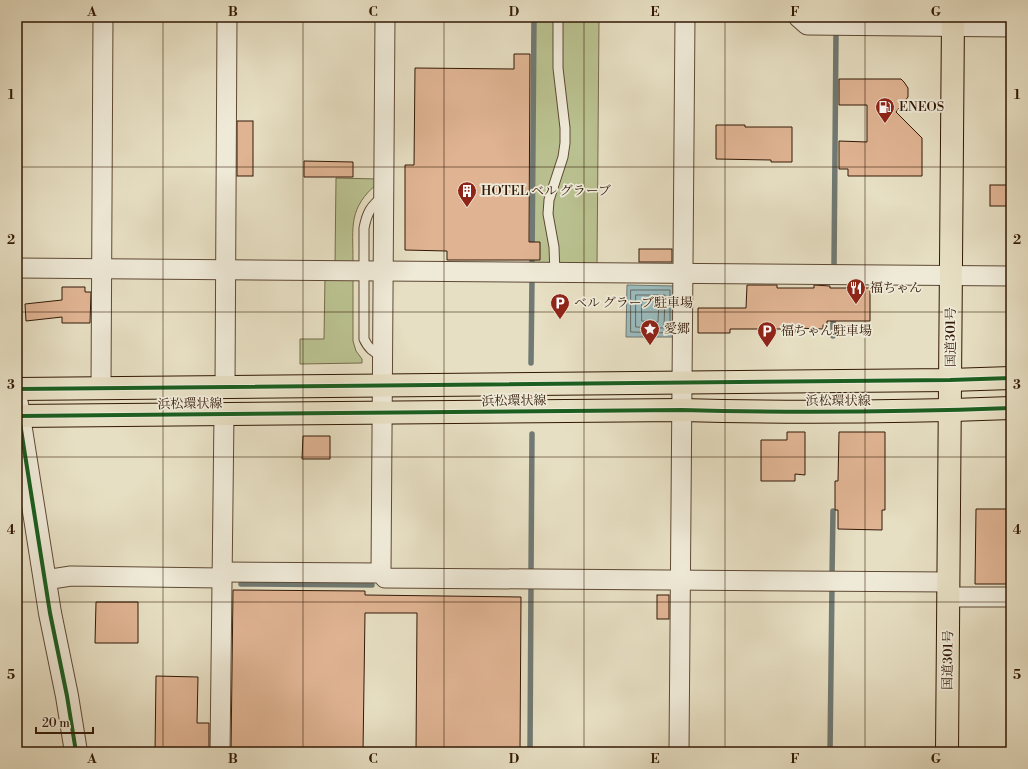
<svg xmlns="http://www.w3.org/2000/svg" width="1028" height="769" viewBox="0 0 1028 769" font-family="'Libre Bodoni','Noto Serif JP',serif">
  <rect width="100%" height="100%" fill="#e7dfc3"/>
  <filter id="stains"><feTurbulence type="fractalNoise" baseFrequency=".005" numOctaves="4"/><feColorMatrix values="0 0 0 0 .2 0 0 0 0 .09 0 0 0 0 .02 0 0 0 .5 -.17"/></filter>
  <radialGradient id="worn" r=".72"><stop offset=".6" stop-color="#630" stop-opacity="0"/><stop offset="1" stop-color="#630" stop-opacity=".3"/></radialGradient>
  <g fill="#bac190" stroke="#766c4b">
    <polygon points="535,19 599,19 597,267 533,267"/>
    <path d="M 336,178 L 378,179 L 378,183 C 348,208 353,226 353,261 L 349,265 L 335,265 Z"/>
    <polygon points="325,276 348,276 353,281 353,341 356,351 362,359 362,363 300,364 300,339 324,339"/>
  </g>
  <polygon fill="#9ababc" stroke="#707973" points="627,285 674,286 674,337 626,337"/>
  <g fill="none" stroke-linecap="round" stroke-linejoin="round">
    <g stroke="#666961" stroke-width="1">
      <polygon points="631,290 670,290 670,333 631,332"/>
      <polygon points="636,295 665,295 664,328 636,327"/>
      <polygon points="642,301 659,301 658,322 642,321"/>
    </g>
    <g stroke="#707973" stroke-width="5.5">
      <polyline points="534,17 552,17"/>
      <polyline points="563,18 678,19"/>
      <polyline points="693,19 775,19"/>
      <polyline points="532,265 534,17"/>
      <polyline points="834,268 836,34"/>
      <polyline points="833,336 833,314"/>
      <polyline points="531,363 532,279"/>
      <polyline points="531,573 532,434"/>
      <polyline points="832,575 833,511"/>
      <polyline points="241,584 372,585"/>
      <polyline points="530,752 531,583"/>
      <polyline points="830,752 832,585"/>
    </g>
  </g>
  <g fill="#e0b493" stroke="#321806">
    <polygon points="514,54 530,54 529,242 540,242 540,260 447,260 447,251 405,250 405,165 414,165 415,68 514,69"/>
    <polygon points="839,79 901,79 904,82 908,88 908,97 896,112 922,138 922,176 848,176 848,169 839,169 839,141 867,142 867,105 839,105"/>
    <rect x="237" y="121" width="16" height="55"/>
    <polygon points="716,125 745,125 745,127 792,127 792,162 771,162 771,160 716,159"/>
    <polygon points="304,161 353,162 353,177 304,177"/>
    <rect x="990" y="185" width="19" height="21"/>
    <rect x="639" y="249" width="33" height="13"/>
    <polygon points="747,285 777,285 777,288 814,288 814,285 830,286 830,288 870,288 870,321 827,321 827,325 823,325 823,329 796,328 796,332 781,332 781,329 730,329 730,333 698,333 698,308 746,308"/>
    <polygon points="62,287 85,287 85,292 91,292 90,323 62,323 62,317 26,321 25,304 62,300"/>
    <polygon points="787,432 805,432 805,475 795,474 795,481 761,481 761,440 787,440"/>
    <polygon points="839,432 885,432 885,510 882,510 882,530 838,529 838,510 835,510 835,481 838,481"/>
    <polygon points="303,436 330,436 330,459 302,459"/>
    <polygon points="976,509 1011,509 1011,584 975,584"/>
    <polygon points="233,590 365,591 365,595 521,597 520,752 416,752 417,613 365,613 363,752 231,752"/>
    <rect x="657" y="595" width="12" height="24"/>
    <polygon points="96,602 138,602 138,643 95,643"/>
    <polygon points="156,676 198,677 197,723 209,723 209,752 155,752"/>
  </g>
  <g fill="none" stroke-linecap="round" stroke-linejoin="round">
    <g stroke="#5f4a35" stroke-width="11">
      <g id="service">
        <polyline points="555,273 554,247 548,214 549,200 563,157 565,143 565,128 558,68 558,17"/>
        <path d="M 382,356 C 373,352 368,348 364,339 L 364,228 C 367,213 371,205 383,197"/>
      </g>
    </g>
    <g stroke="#5f4a35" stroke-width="21">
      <g id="minor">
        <polyline points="798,17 807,25 1011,27"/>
        <polyline points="17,268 1011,276"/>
        <polyline points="225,387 227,17"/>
        <polyline points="101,388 103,17"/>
        <polyline points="223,572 381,573 385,578 949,582"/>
        <polyline points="381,573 385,17"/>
        <polyline points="45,580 71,576 221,578"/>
        <polyline points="949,597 1011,597"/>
        <polyline points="220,752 224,414"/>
        <polyline points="679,752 685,17"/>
      </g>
    </g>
    <g stroke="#5f4a35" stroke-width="24">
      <polyline id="tertiary" points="17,404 50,613 67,696 76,752"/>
    </g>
    <g stroke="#321806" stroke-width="24">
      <g id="primary">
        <polyline points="17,389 950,380 1011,378"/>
        <path d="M 17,416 L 682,410 C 792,413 901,412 1011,408"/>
      </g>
    </g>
    <g stroke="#321806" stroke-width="24">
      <polyline id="trunk" points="947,752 953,17"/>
    </g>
    <use href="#service" stroke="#efead8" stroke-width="9"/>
    <use href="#minor" stroke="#efead8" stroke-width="19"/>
    <use href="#tertiary" stroke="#efead8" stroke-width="22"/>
    <use href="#primary" stroke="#e7dfc3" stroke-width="22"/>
    <use href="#trunk" stroke="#e7dfc3" stroke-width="22"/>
    <g stroke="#efead8" stroke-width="6">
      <g id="cycleway">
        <polyline points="17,389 950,380 1011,378"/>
        <polyline points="17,404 50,613 67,696 76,752"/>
        <path d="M 18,416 L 682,410 C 792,413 901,412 1011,408"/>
      </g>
    </g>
    <use href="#cycleway" stroke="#1b5e20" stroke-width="4"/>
  </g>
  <path fill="none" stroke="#321806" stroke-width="1" stroke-opacity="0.55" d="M 163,17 L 163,752M 303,17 L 303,752M 444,17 L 444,752M 584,17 L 584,752M 725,17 L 725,752M 865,17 L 865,752M 17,167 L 1011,167M 17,312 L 1011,312M 17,457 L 1011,457M 17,602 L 1011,602"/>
  <defs>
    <g id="fuel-pin" transform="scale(1)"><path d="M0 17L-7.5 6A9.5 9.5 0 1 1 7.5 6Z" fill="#8f2418" stroke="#efead8"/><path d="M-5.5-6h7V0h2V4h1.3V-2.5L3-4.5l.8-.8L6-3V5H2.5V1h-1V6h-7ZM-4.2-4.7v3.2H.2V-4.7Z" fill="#fff"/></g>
    <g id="building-pin" transform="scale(1)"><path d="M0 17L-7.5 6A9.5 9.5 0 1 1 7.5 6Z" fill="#8f2418" stroke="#efead8"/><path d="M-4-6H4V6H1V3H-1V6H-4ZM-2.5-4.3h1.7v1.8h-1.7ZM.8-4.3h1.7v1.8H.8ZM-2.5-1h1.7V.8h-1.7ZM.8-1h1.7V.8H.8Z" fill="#fff"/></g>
    <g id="restaurant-pin" transform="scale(1)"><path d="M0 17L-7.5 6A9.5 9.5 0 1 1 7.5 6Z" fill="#8f2418" stroke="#efead8"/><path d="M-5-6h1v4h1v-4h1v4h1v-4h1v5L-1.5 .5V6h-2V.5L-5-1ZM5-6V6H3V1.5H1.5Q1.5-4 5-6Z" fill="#fff"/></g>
    <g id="parking-pin" transform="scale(1)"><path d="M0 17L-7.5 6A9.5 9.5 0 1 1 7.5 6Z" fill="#8f2418" stroke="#efead8"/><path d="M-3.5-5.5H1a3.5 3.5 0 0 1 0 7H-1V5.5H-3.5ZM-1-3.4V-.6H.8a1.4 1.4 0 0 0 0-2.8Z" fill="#fff"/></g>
    <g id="sight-pin" transform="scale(1)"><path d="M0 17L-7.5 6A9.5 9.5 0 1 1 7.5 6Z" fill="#8f2418" stroke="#efead8"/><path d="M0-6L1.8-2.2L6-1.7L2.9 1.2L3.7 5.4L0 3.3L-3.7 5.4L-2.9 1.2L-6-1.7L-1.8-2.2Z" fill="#fff"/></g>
  </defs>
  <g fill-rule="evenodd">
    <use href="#fuel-pin" x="885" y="107"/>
    <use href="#building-pin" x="467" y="191"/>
    <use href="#restaurant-pin" x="856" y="288"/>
    <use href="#parking-pin" x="560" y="303"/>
    <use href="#sight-pin" x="650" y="329"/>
    <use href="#parking-pin" x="767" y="331"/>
  </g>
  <g text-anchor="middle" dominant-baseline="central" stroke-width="3.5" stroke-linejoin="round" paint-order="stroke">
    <g font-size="13" fill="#321806" stroke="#efead8" text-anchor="start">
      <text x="899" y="107">ENEOS</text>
      <text x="481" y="191">HOTEL ベル グラーブ</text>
      <text x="870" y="288">福ちゃん</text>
      <text x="574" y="303">ベル グラーブ駐車場</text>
      <text x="664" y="329">愛郷</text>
      <text x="781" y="331">福ちゃん駐車場</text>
    </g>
    <g font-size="13" fill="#321806" stroke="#efead8">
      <text transform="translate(951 337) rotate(-90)">国道301号</text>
      <text transform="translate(514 401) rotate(-1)">浜松環状線</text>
      <text x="838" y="401">浜松環状線</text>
      <text transform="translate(190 404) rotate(-1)">浜松環状線</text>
      <text transform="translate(948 660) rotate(-89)">国道301号</text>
    </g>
  </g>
  <rect width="1028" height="769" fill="none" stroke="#e7dfc3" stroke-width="44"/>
  <path d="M36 727v6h57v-6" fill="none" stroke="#321806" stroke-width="2"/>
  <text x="42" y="727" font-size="12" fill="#321806" stroke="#efead8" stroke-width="3" paint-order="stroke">20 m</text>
  <rect x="22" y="22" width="984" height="725" fill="none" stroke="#321806" stroke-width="1.5"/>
  <g font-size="13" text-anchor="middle" font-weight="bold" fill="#321806">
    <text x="92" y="16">A</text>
    <text x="233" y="16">B</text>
    <text x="373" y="16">C</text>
    <text x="514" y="16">D</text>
    <text x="655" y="16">E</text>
    <text x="795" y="16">F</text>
    <text x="936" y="16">G</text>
    <text x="11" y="99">1</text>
    <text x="1017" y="99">1</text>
    <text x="11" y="244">2</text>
    <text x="1017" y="244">2</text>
    <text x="11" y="389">3</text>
    <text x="1017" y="389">3</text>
    <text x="11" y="534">4</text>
    <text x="1017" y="534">4</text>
    <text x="11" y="679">5</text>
    <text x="1017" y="679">5</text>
    <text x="92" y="763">A</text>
    <text x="233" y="763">B</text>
    <text x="373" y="763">C</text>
    <text x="514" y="763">D</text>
    <text x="655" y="763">E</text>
    <text x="795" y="763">F</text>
    <text x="936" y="763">G</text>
  </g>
  <rect width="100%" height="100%" filter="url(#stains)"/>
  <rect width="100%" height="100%" fill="url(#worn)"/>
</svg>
